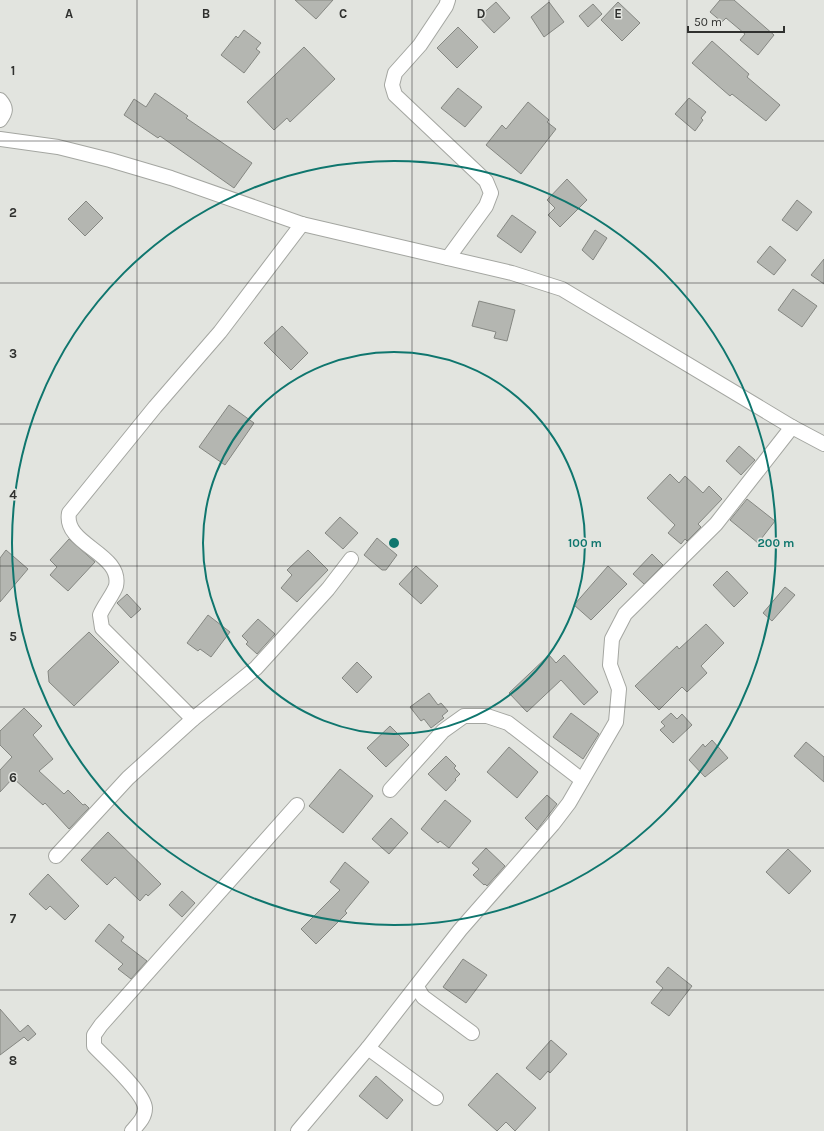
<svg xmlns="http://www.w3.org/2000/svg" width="824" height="1131" viewBox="0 0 824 1131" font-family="Karla,sans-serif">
  <rect width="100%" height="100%" fill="#e2e4df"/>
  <g fill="#b4b6b1" stroke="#858782">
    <polygon points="295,0 333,0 316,19"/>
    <polygon points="720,0 734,0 774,35 758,55 740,40 745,34 726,18 722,22 710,12"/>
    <polygon points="496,2 510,18 494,33 479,17"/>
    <polygon points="549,2 564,22 544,37 531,17"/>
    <polygon points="618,2 640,23 622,41 601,20"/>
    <polygon points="593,4 602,14 588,27 579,16"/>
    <polygon points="458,27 478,47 457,68 437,48"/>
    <polygon points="244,30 261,43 256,49 260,52 244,73 221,55 236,36 238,38"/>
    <polygon points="712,41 749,74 747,77 780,105 766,121 732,94 730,96 692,63"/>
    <polygon points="304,47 335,79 290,122 287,118 274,130 247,102"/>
    <polygon points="458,88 482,107 465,127 441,108"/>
    <polygon points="155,93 188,116 186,118 252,163 234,188 160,136 158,138 124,115 134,99 146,107"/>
    <polygon points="689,98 706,112 701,118 703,120 695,131 675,114"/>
    <polygon points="528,102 549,120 547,122 556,129 521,174 486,145 502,125 506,129"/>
    <polygon points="567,179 587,200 560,227 548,215 555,208 547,200"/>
    <polygon points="797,200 812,212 797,231 782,220"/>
    <polygon points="86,201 103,218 85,236 68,219"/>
    <polygon points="512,215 536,232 521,253 497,236"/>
    <polygon points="595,230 607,238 593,260 582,250"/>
    <polygon points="770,246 786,260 774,275 757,262"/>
    <polygon points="824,259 824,284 811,275"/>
    <polygon points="793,289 817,306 802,327 778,310"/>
    <polygon points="479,301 515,310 507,341 494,338 496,332 472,326"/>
    <polygon points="282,326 308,353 291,370 264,343"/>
    <polygon points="229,405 254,423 225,465 199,447"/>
    <polygon points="739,446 755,460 741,475 726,461"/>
    <polygon points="670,474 679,483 685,476 703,493 709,486 722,499 698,524 701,527 687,541 685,539 681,544 668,533 675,525 647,498"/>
    <polygon points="747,499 775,521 758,543 730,520"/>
    <polygon points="340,517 358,533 343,549 325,533"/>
    <polygon points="377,538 397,555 386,570 382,570 364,555"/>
    <polygon points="69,539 95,562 68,591 50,575 57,567 50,560"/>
    <polygon points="6,550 28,569 0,602 0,558"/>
    <polygon points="308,550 328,570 297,602 281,588 292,575 287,570"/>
    <polygon points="652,554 663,565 644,584 633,574"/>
    <polygon points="416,566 438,586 421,604 399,584"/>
    <polygon points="608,566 627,584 591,620 574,605"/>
    <polygon points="727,571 748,593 734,607 713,585"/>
    <polygon points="785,587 795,595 772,621 763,613"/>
    <polygon points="127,594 141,609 131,618 117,603"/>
    <polygon points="208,615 230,632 211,657 200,649 198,651 187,643"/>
    <polygon points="258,619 275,634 257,654 246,644 248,642 242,636"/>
    <polygon points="706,624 724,643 701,666 707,673 687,692 682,687 659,710 635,686 677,646 679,649"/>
    <polygon points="89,632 119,662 74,706 49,682 48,671"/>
    <polygon points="549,655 556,663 564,655 598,692 584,705 561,680 527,712 509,693"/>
    <polygon points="357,662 372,677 357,693 342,678"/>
    <polygon points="429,693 438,705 441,703 448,711 442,716 444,718 431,728 424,719 421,721 410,707"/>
    <polygon points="24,708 42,726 33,735 53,759 39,771 64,794 68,790 83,805 85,804 89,808 69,829 45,803 43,805 13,778 0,792 0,770 12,757 0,745 0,731"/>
    <polygon points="571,713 599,734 583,759 553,737"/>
    <polygon points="671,713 677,719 682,714 692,725 673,743 660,730 665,726 661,722"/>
    <polygon points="390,726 409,745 386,767 367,748"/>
    <polygon points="712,740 728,758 705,777 689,760 703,744 705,747"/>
    <polygon points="806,742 824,757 824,782 794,756"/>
    <polygon points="509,747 538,772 517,798 487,772"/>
    <polygon points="446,756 456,766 454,768 460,774 455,779 456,780 446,791 428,774"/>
    <polygon points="340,769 373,796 343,833 309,806"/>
    <polygon points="547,795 557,804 537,830 525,818"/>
    <polygon points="445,800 471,821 449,848 440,841 438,843 421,829"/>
    <polygon points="391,818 408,833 389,854 372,839"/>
    <polygon points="108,832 161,884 148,896 146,894 140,901 115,877 107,885 81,860"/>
    <polygon points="486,848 505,866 487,886 485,884 484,885 473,875 479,869 472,863"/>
    <polygon points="788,849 811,871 789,894 766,872"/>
    <polygon points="345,862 369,882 345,911 347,913 316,944 301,929 340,890 330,882"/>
    <polygon points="48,874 79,906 65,920 50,906 46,910 29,894"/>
    <polygon points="182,891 195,903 182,917 169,905"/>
    <polygon points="109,924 124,937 121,941 147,961 131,979 118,969 123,964 95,941"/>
    <polygon points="463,959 487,975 466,1003 443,987"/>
    <polygon points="668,967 692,986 669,1016 651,1003 663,988 656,982"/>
    <polygon points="0,1009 20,1032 28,1025 36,1034 28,1041 24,1037 0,1055"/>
    <polygon points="551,1040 567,1054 550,1073 548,1071 540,1080 526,1068"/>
    <polygon points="497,1073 536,1108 515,1131 506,1122 497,1131 468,1105"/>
    <polygon points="376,1076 403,1100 387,1119 359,1096"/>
  </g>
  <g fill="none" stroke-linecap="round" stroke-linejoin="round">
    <g stroke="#a4a6a1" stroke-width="16">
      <g id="minor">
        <polyline points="448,0 446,6 420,45 395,73 392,85 395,95 486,181 491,193 486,206 448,258"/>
        <path d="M 0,100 C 7,108 6,112 0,120"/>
        <polyline points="0,139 58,147 110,160 171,178 302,224 512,273 562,289 792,427 824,444"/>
        <polyline points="193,719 256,668 328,589 351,559"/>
        <polyline points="390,790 443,731 464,716 487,716 508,723 582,780"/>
        <path d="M 56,856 L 128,778 L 193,719 L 102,628 L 100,615 C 103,607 114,593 116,586 C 123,553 63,545 69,513 L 155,407 L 220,332 L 302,224"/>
        <polyline points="417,987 423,997 472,1033"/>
        <polyline points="436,1098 368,1048 460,930 553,824 569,803 616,722 619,689 610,665 612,639 625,614 716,524 792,427"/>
        <path d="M 132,1131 C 138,1124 145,1118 145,1108 C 144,1092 105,1058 94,1046 L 94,1035 L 101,1025 L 297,805"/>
        <polyline points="298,1131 368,1048"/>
      </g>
    </g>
    <use href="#minor" stroke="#fff" stroke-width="14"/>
  </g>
  <path fill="none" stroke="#30312f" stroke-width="1" stroke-opacity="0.55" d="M 137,0 L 137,1131M 275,0 L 275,1131M 412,0 L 412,1131M 549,0 L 549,1131M 687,0 L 687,1131M 0,141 L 824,141M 0,283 L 824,283M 0,424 L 824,424M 0,566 L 824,566M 0,707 L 824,707M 0,848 L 824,848M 0,990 L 824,990"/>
  <g fill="none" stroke="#0f766e" stroke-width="2">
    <circle cx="394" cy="543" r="191"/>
    <circle cx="394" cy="543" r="382"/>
  </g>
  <g font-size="13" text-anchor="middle" font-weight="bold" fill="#30312f" stroke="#e2e4df" stroke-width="3" stroke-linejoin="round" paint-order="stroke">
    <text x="69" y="18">A</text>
    <text x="206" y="18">B</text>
    <text x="343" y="18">C</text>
    <text x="481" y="18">D</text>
    <text x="618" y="18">E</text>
    <text x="13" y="75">1</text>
    <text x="13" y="217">2</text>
    <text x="13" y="358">3</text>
    <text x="13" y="499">4</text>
    <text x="13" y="641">5</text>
    <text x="13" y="782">6</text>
    <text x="13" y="923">7</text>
    <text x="13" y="1065">8</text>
  </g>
  <circle cx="394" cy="543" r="6" fill="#0f766e" stroke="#e2e4df" stroke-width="2"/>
  <g font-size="12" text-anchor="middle" font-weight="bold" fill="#0f766e" stroke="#e2e4df" stroke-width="3" stroke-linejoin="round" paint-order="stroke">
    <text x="585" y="547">100 m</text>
    <text x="776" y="547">200 m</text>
  </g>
  <path d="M688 26v6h96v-6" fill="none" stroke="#30312f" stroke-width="2"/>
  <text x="694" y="26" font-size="12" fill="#30312f" stroke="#e2e4df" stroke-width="3" paint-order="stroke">50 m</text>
</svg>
